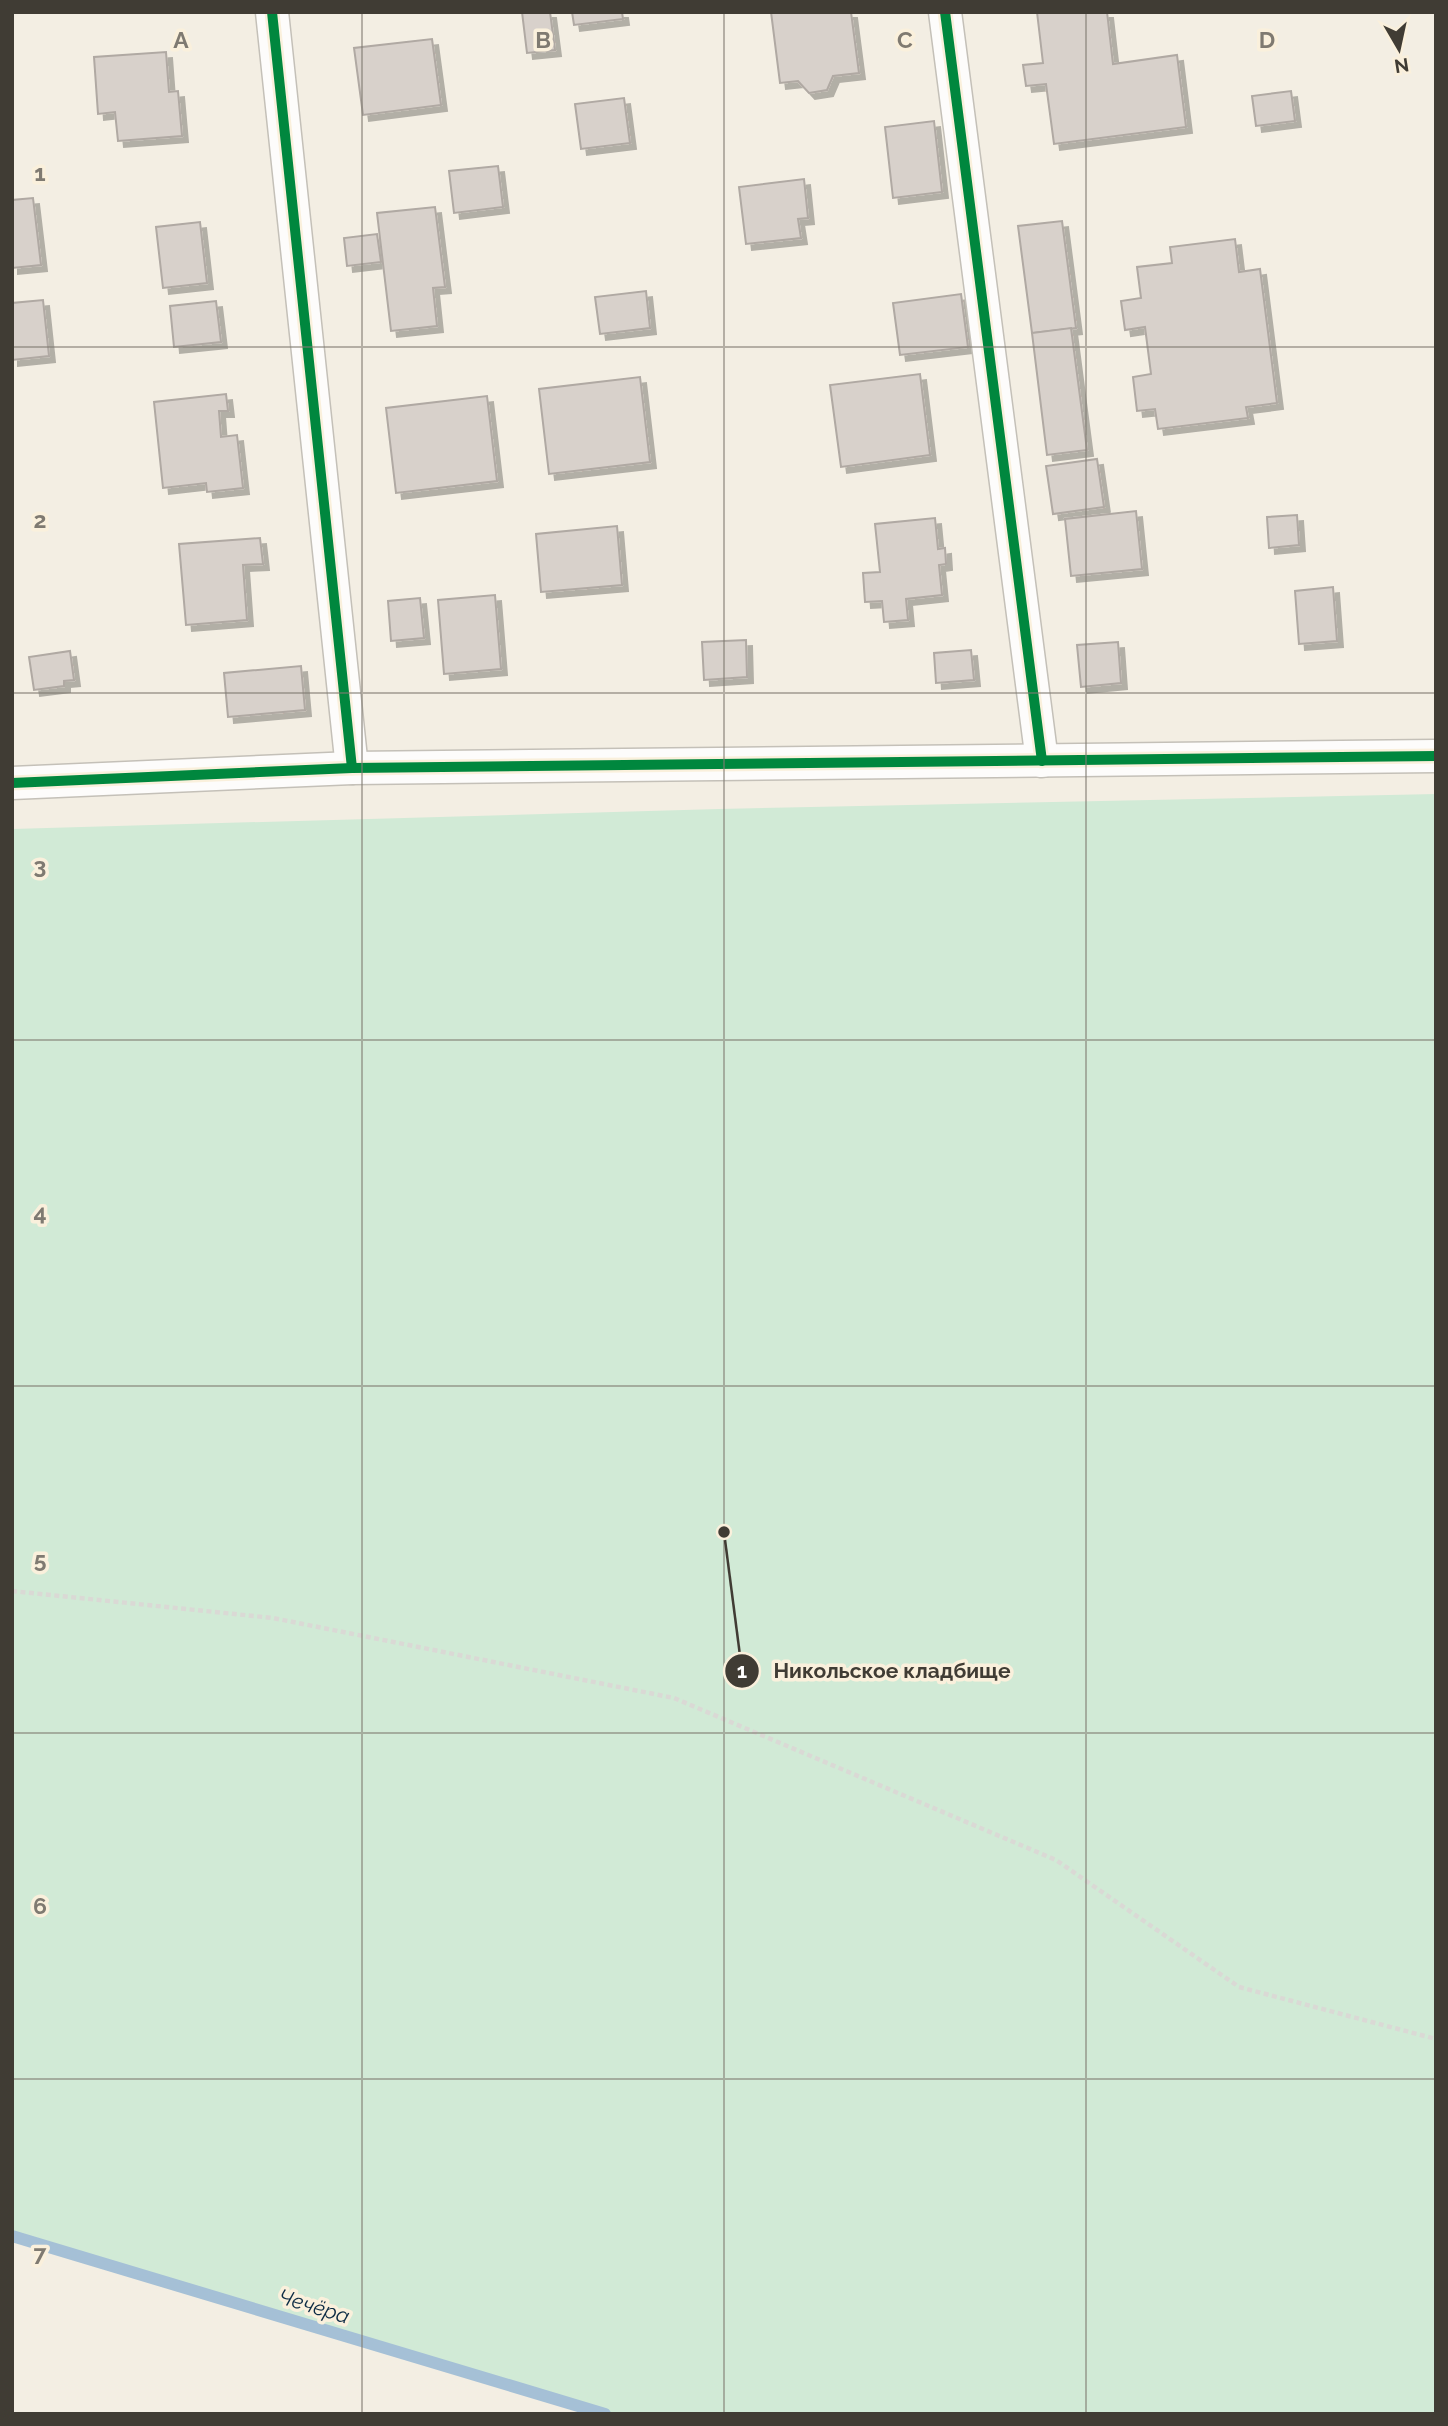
<svg xmlns="http://www.w3.org/2000/svg" width="1448" height="2426" viewBox="0 0 1448 2426" font-family="Raleway,sans-serif">
  <defs>
    <filter id="shadow"><feDropShadow dx="6" dy="6" stdDeviation="0" flood-color="#0004"/></filter>
  </defs>
  <rect width="100%" height="100%" fill="#f3eee3"/>
  <polygon fill="#d1ead6" points="1436,794 1436,2414 605,2414 12,2236 12,829 719,809"/>
  <g fill="none" stroke-linecap="round" stroke-linejoin="round">
    <polyline stroke="#a5c0d6" stroke-width="12" points="12,2236 605,2414"/>
  </g>
  <g fill="#d8d1cb" stroke="#b0a9a3" stroke-width="2" filter="url(#shadow)">
    <polygon points="522,12 550,12 555,50 527,53"/>
    <polygon points="572,12 622,12 623,19 574,25"/>
    <polygon points="771,12 851,12 859,73 833,76 827,90 809,93 798,81 780,83"/>
    <polygon points="1037,12 1107,12 1113,64 1177,55 1186,127 1054,144 1046,84 1026,86 1023,65 1043,63"/>
    <polygon points="432,39 441,105 363,115 354,48"/>
    <polygon points="166,52 169,92 178,91 182,136 118,141 115,112 98,114 94,57"/>
    <polygon points="1291,91 1295,121 1256,126 1252,96"/>
    <polygon points="624,98 630,143 581,149 575,104"/>
    <polygon points="934,121 942,192 893,198 885,127"/>
    <polygon points="498,166 503,207 454,213 449,171"/>
    <polygon points="804,179 808,218 798,219 801,238 746,244 739,187"/>
    <polygon points="33,198 41,265 12,268 12,200"/>
    <polygon points="435,207 445,287 433,288 437,326 391,331 377,213"/>
    <polygon points="1062,221 1076,328 1032,333 1018,226"/>
    <polygon points="200,222 207,283 163,288 156,227"/>
    <polygon points="377,234 381,262 347,266 344,238"/>
    <polygon points="1235,239 1239,272 1260,269 1277,403 1246,407 1248,418 1158,429 1155,409 1137,411 1133,377 1151,374 1145,327 1125,330 1121,301 1141,298 1137,267 1172,263 1170,247"/>
    <polygon points="646,291 650,328 600,334 595,297"/>
    <polygon points="961,294 968,347 900,355 893,303"/>
    <polygon points="43,300 49,356 12,360 12,303"/>
    <polygon points="216,301 221,342 174,347 170,306"/>
    <polygon points="1071,328 1087,450 1047,455 1032,333"/>
    <polygon points="920,374 930,455 841,467 830,385"/>
    <polygon points="640,377 650,462 549,474 539,389"/>
    <polygon points="226,394 228,411 219,411 221,437 237,435 243,488 207,492 206,483 163,488 154,402"/>
    <polygon points="487,396 497,481 396,493 386,408"/>
    <polygon points="1097,459 1104,507 1053,514 1046,466"/>
    <polygon points="1136,511 1142,569 1071,576 1065,519"/>
    <polygon points="1297,515 1299,545 1269,548 1267,517"/>
    <polygon points="935,518 938,549 945,548 946,564 939,565 942,595 906,599 908,620 884,622 882,601 865,602 863,573 880,572 875,524"/>
    <polygon points="617,526 622,585 541,592 536,534"/>
    <polygon points="260,538 263,564 243,565 247,620 186,625 179,544"/>
    <polygon points="1333,587 1337,641 1299,644 1295,591"/>
    <polygon points="495,595 501,669 444,674 438,600"/>
    <polygon points="420,598 424,638 391,641 388,601"/>
    <polygon points="746,640 747,677 704,680 702,642"/>
    <polygon points="1118,642 1121,683 1081,687 1077,645"/>
    <polygon points="971,650 974,680 936,683 934,653"/>
    <polygon points="70,651 74,680 64,681 64,686 34,690 29,657"/>
    <polygon points="301,666 305,710 228,717 224,673"/>
  </g>
  <g fill="none" stroke-linecap="round" stroke-linejoin="round">
    <g stroke="#c4c0b8" stroke-width="35">
      <g id="street">
        <polyline points="272,12 352,768"/>
        <polyline points="945,12 1042,761"/>
        <polyline points="12,783 352,768 1436,756"/>
      </g>
    </g>
    <polyline stroke="#dad9d5" stroke-width="4.5" stroke-dasharray="5 3.5" stroke-linecap="butt" points="12,1591 273,1618 674,1698 1056,1860 1239,1987 1436,2039"/>
    <use href="#street" stroke="#fdfcfb" stroke-width="32"/>
    <g stroke="#faf0dc" stroke-width="15">
      <g id="cycleway">
        <polyline points="272,12 352,768"/>
        <polyline points="945,12 1042,761"/>
        <polyline points="12,783 352,768 1436,756"/>
      </g>
    </g>
    <use href="#cycleway" stroke="#00873e" stroke-width="10"/>
  </g>
  <path fill="none" stroke="#7f7a71" stroke-width="2" stroke-opacity="0.55" d="M 362,12 L 362,2414M 724,12 L 724,2414M 1086,12 L 1086,2414M 12,347 L 1436,347M 12,693 L 1436,693M 12,1040 L 1436,1040M 12,1386 L 1436,1386M 12,1733 L 1436,1733M 12,2079 L 1436,2079"/>
  <g text-anchor="middle" dominant-baseline="central" stroke-width="7" stroke-linejoin="round" paint-order="stroke">
    <g font-size="21" font-style="italic" fill="#0c2b44" stroke="#faf0dc">
      <text transform="translate(314 2306) rotate(17)">Чечёра</text>
    </g>
  </g>
  <g font-size="23" text-anchor="middle" font-weight="bold" fill="#7f7a71" stroke="#faf0dc" stroke-width="7" stroke-linejoin="round" paint-order="stroke">
    <text x="181" y="48">A</text>
    <text x="543" y="48">B</text>
    <text x="905" y="48">C</text>
    <text x="1267" y="48">D</text>
    <text x="40" y="181">1</text>
    <text x="40" y="528">2</text>
    <text x="40" y="874">3</text>
    <text x="40" y="1221">4</text>
    <text x="40" y="1568">5</text>
    <text x="40" y="1914">6</text>
    <text x="40" y="2261">7</text>
  </g>
  <path fill="none" stroke="#403c34" stroke-width="2.5" d="M724 1532L742 1671"/>
  <g fill="#403c34" stroke="#faf0dc" stroke-width="2.5">
    <circle cx="724" cy="1532" r="7"/>
    <circle cx="742" cy="1671" r="18"/>
  </g>
  <g font-size="21" text-anchor="middle" font-weight="bold" fill="#fff">
    <text x="742" y="1678">1</text>
  </g>
  <g font-size="21" text-anchor="middle" font-weight="bold" fill="#403c34" stroke="#faf0dc" stroke-width="7" stroke-linejoin="round" paint-order="stroke">
    <text x="892" y="1678">Никольское кладбище</text>
  </g>
  <rect width="1448" height="2426" fill="none" stroke="#403c34" stroke-width="28"/>
  <g transform="translate(1399 49) rotate(171)" stroke="#faf0dc" stroke-width="5" paint-order="stroke">
  <path d="M0-5L12 26L0 18L-12 26Z" fill="#403c34"/>
  <text y="-10" font-size="19" font-weight="bold" text-anchor="middle" fill="#403c34">N</text>
  </g>
</svg>
